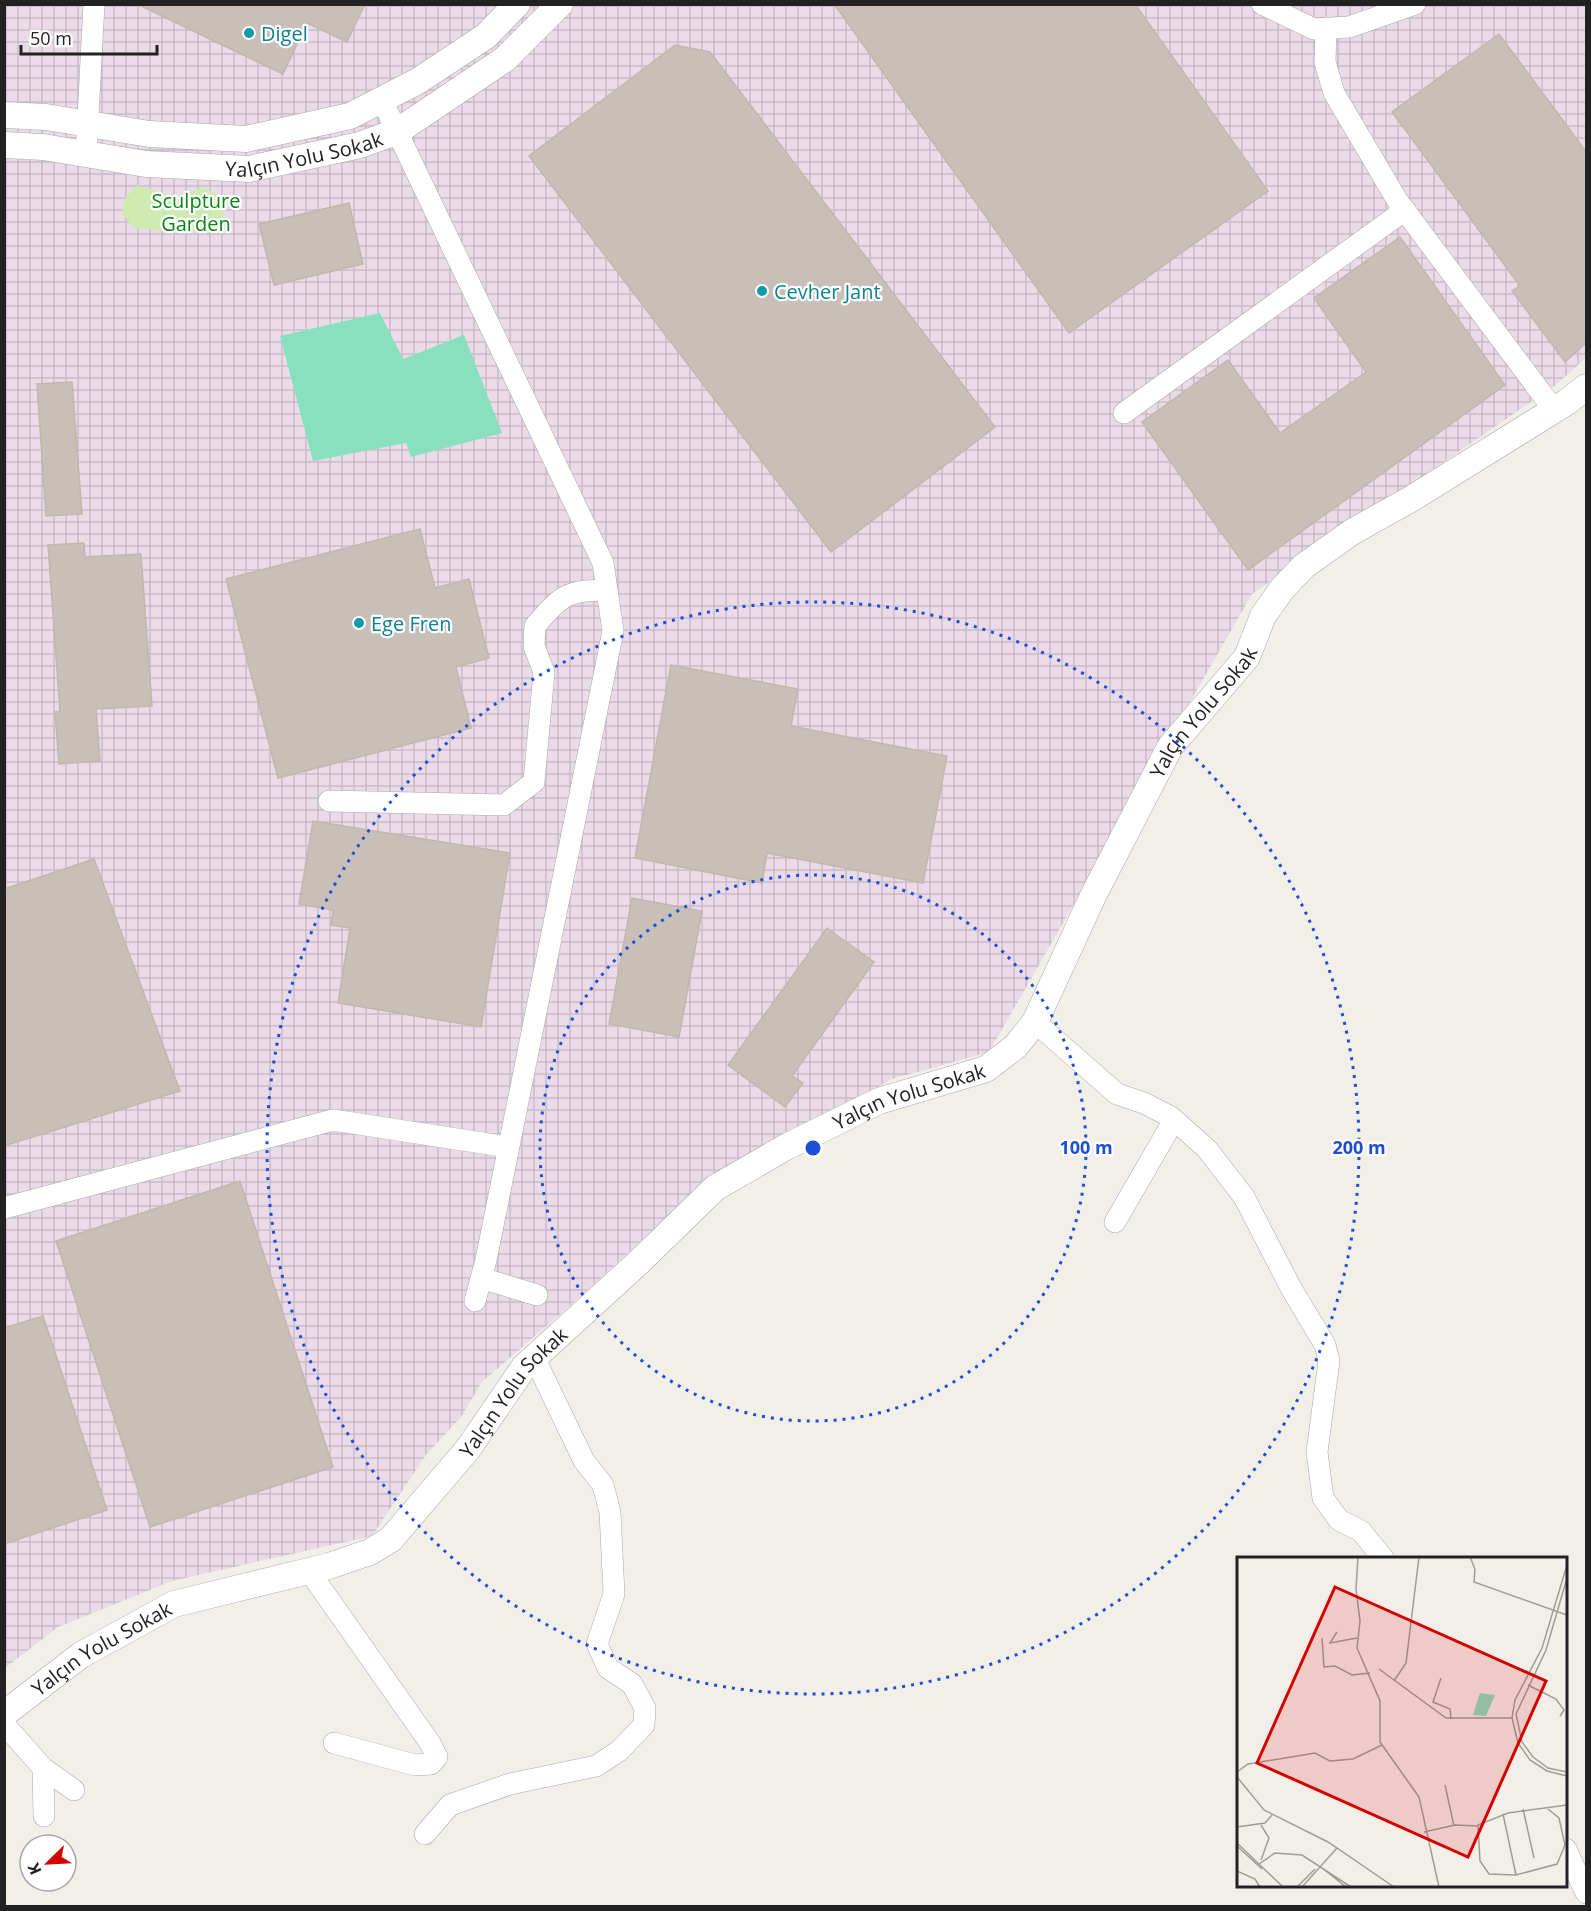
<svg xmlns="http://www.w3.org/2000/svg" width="1591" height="1911" viewBox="0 0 1591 1911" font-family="'Open Sans',sans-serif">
  <defs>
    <pattern id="industrial-grid" width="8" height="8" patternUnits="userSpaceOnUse" patternTransform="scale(1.5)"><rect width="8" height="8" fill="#ebdbe8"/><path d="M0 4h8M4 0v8" fill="none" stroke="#c9bcc7"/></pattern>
  </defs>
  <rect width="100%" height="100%" fill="#f2efe9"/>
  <polygon fill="url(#industrial-grid)" points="5,5 1586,5 1586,358 1557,384 1252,594 989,1052 892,1079 692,1194 581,1296 482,1382 461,1417 426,1455 372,1536 172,1581 58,1627 5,1668"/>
  <path fill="#cdebb0" d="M 137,186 L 177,196 L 202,188 L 216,193 L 223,210 L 223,224 C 194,233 164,233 133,227 L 122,213 L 125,198 Z"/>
  <polygon fill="#88e0be" points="380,313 403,359 464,335 502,433 411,457 406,443 313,461 280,336"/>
  <g fill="#c7bfb8" stroke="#c4b6ab" stroke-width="1.5">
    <polygon points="137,4 365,4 347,42 307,23 283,74"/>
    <polygon points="834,4 1135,4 1268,191 1069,333"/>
    <polygon points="1499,34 1587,153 1587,342 1565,362 1512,291 1520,286 1392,112"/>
    <polygon points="675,45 710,52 995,427 831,552 529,156"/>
    <polygon points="349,203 363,264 274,285 259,224"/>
    <polygon points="1400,237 1505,385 1248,570 1142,422 1228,360 1280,433 1366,372 1314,298"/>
    <polygon points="72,382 82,514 46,516 37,384"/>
    <polygon points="420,529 435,588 469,579 489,658 456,667 471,728 278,778 226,579"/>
    <polygon points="84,543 85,557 141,554 152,706 96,709 100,761 59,764 55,712 60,711 48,545"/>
    <polygon points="671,665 798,689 791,726 947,756 923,883 767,853 762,883 635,858"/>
    <polygon points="313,821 510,853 481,1027 338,1003 350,928 331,925 333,910 299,904"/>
    <polygon points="94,859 180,1091 4,1146 4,889"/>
    <polygon points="632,898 702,911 679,1037 609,1024"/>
    <polygon points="827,928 874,962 792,1076 803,1083 785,1107 728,1065"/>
    <polygon points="240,1181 333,1467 150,1527 56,1241"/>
    <polygon points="43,1316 107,1510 4,1544 4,1328"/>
  </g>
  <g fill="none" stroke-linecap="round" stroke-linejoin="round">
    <g stroke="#a9a9a9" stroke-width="22">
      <g id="minor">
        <polyline points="1262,4 1314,29 1349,27 1415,4"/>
        <polyline points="1326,28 1325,62 1334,93 1397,200 1554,410"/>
        <polyline points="382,100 603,563 613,631 486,1260 475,1301"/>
        <polyline points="86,154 94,4"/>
        <polyline points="1124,413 1405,210"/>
        <path d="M 329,801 L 504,805 L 534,782 L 544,672 L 534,646 L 535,626 C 560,597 568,588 607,591"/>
        <polyline points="1035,1022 1117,1094 1144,1103 1171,1117 1207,1149 1244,1197 1291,1288 1325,1345 1329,1361 1317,1452 1323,1498 1339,1520 1361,1531 1383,1558"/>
        <polyline points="4,1208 333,1120 508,1147"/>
        <polyline points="1115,1222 1174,1120"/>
        <polyline points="481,1278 537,1295"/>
        <polyline points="309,1571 430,1743 437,1757 431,1764 415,1765 334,1743"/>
        <polyline points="4,1724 43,1768 44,1816"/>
        <polyline points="43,1768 74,1790"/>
        <polyline points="425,1834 450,1805 510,1784 596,1766 619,1751 644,1725 645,1708 632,1684 608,1668 597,1644 614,1594 610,1512 603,1485 584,1461 534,1357"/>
        <polyline points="1566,1849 1586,1893"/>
      </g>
    </g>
    <g stroke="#a9a9a9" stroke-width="27">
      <g id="tertiary">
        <polyline points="4,115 46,117 149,134 246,139 350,116 418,81 486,36 517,4"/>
        <path id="s1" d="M 4,145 L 43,147 L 146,164 L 249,169 L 360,145 L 398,131 L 505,59 L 560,4"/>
        <path id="s2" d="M 4,1714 L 81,1655 L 174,1604 L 329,1566 L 370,1552 L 391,1539 L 468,1449 L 524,1367 L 639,1262 L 715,1188 L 786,1147 L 879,1101 L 986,1069 L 1016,1046 L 1035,1022 L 1093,896 L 1170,747 L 1247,657 L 1263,616 L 1282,589 L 1304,566 L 1352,532 L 1411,499 L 1567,402 L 1586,387"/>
      </g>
    </g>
    <use href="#minor" stroke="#fff" stroke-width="21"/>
    <use href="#tertiary" stroke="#fff" stroke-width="26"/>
  </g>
  <g fill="none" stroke="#1d4ed8" stroke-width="3" stroke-dasharray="3 6">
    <circle cx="813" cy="1148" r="273"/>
    <circle cx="813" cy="1148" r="546"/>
  </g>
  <g fill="#0f9aa8" stroke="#fff" stroke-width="2">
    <circle cx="249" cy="33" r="6"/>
    <circle cx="762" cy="291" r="6"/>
    <circle cx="359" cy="623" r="6"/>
  </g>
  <g text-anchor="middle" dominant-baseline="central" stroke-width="4.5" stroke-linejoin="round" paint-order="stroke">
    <g font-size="20" fill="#0d838f" stroke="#fff" text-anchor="start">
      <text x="261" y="33">Digel</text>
      <text x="774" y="291">Cevher Jant</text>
      <text x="371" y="623">Ege Fren</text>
    </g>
    <g font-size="20" fill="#222" stroke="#fff">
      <text stroke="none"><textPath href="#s1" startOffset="303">Yalçın Yolu Sokak</textPath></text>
      <text stroke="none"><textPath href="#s2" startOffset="1630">Yalçın Yolu Sokak</textPath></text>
      <text stroke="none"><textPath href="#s2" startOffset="1126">Yalçın Yolu Sokak</textPath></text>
      <text stroke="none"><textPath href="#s2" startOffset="622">Yalçın Yolu Sokak</textPath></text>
      <text stroke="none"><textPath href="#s2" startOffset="118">Yalçın Yolu Sokak</textPath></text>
    </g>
    <g font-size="20" fill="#0c8416" stroke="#fff">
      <text x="196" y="200">Sculpture<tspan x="196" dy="23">Garden</tspan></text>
    </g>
  </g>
  <g transform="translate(1237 1557)">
    <rect width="330" height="330" fill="#f2efe9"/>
    <path d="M 243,136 L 258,138 L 249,159 L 236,158 Z" fill="#88e0be"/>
    <path fill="none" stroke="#9f9d99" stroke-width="1.5" d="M 121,0 L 119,32 L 123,64 L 120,91 L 143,144 L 143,185 L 182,240 L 202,330M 233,0 L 238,12 L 237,25 L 330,58M 330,8 L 305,91 L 278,143 L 275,161 L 281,186 L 293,203 L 310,214 L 330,219M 330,21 L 309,93 L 279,157 L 285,185 L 296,200 L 311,211 L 330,215M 100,75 L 93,86 L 120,81M 85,81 L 87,110 L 98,109 L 115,118 L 133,116M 142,112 L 209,161 L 275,161M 204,121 L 196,145 L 213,152 L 214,162M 157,124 L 169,106 L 182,0M 291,128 L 319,142 L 327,153 L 323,159M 0,215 L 11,207 L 78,196 L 93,204 L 116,202 L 145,188M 0,220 L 27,253 L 91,285 L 157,330M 208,228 L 217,269M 286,252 L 297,301M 311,252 L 322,261 L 328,288 L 320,307 L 279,318 L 252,317 L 243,304 L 241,268 L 271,256 L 330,248M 266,257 L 279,318M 0,270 L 28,266 L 35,258M 187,275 L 218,268 L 241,269M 0,286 L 46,330M 0,289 L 25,312M 24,303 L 32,281 L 24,268M 22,307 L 38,296 L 65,298 L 114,330M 85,311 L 109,330M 0,314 L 18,322 L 23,330M 60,330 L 78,312M 65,330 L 100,291"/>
    <path fill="#d40000" fill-opacity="0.15" stroke="#d40000" stroke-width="3" d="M 98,30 L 309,124 L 231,300 L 20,206 Z"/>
    <rect width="330" height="330" fill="none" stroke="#222" stroke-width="3"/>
  </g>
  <circle cx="813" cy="1148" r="9" fill="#1d4ed8" stroke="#fff" stroke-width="3"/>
  <g font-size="18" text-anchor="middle" font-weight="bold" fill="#1d4ed8" stroke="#fff" stroke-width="4.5" stroke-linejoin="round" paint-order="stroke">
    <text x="1086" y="1154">100 m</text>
    <text x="1359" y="1154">200 m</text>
  </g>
  <rect width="1591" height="1911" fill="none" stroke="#222222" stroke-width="12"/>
  <g transform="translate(48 1863) rotate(246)"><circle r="28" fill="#ffffff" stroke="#a7a7a7" stroke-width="1.5"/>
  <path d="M0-4.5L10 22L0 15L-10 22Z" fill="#d40000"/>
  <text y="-9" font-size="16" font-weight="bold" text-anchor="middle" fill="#222222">K</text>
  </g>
  <path d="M21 45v9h136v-9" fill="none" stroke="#222222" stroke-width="3"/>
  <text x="30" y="45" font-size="18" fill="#222222" stroke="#ffffff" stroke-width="4.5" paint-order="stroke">50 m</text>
</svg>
